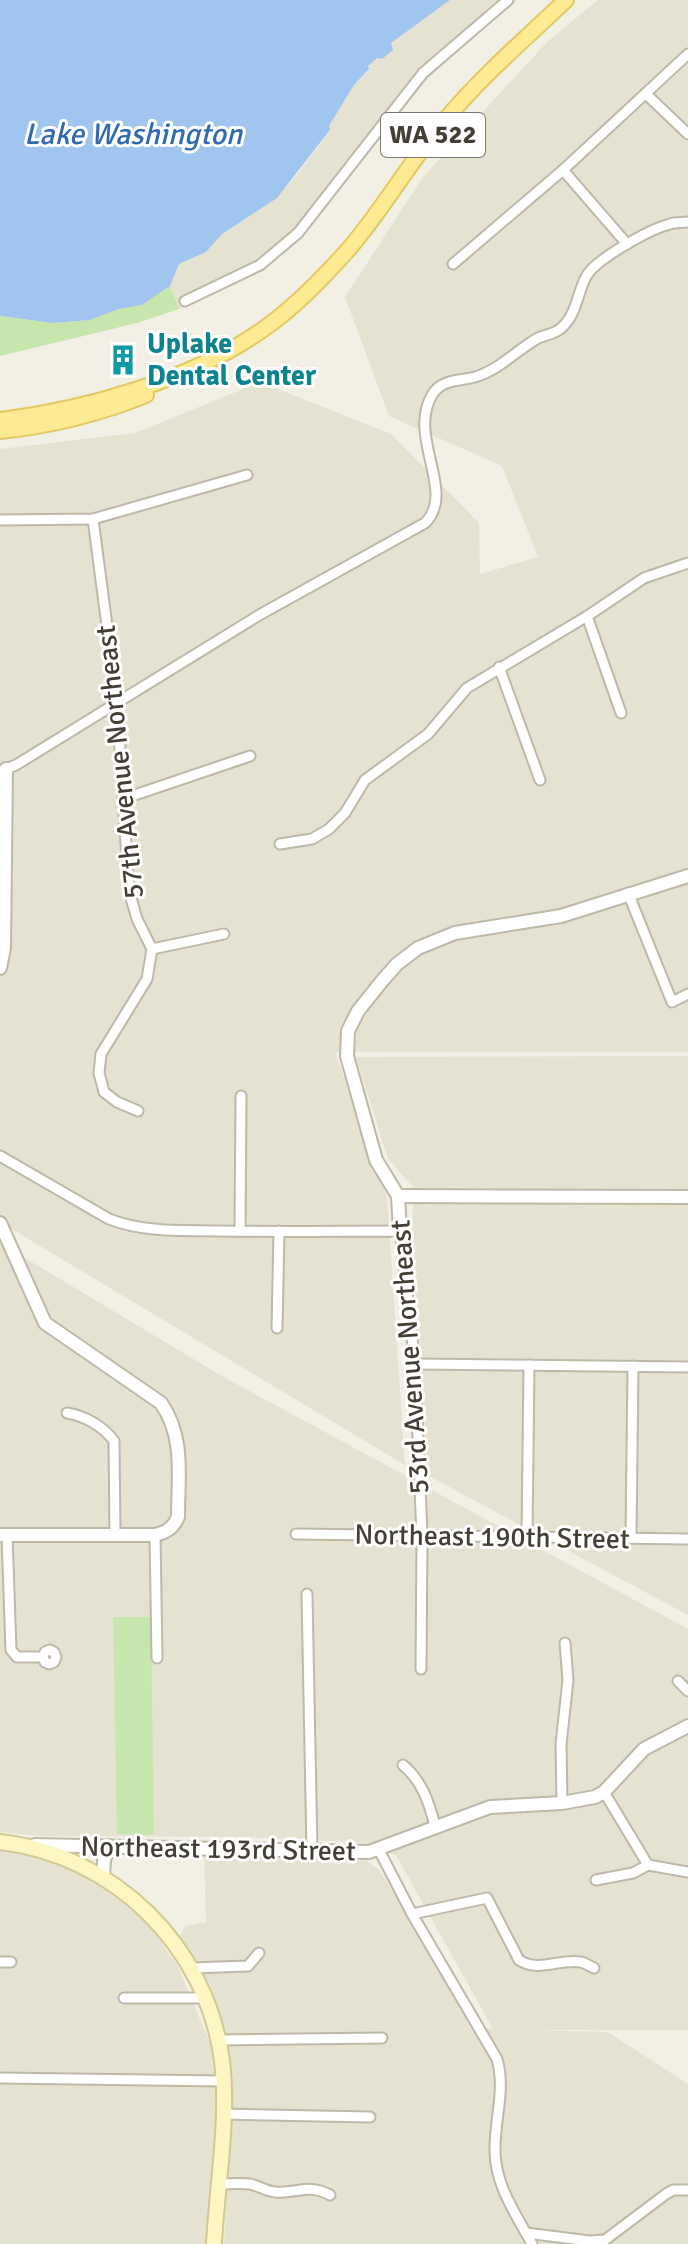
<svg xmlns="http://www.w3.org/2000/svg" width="688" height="2244" viewBox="0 0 688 2244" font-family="Signika,sans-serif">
  <rect width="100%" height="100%" fill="#f2efe4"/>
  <g fill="#e6e2d2">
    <polygon points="450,0 517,0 427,79 301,239 265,270 179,309 170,286 179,264 206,252 222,234 289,185 330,131 329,126 354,85 369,70 368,66 390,43"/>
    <polygon points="598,0 688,0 688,1052 335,1052 387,1197 405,1465 0,1222 0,449 135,433 260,382 391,434 479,523 480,574 538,557 502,466 389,416 345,297 423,177 548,41"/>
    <polygon points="688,1056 688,1615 427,1475 421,1354 411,1246 414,1188 388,1159 356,1057"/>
    <polygon points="0,1243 220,1375 688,1629 688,2030 529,2030 608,2032 688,2084 688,2244 224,2244 229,2149 227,2051 210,1984 180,1936 185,1926 206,1922 204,1855 366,1860 379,1870 437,1962 471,2029 493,2029 396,1855 355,1842 245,1837 41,1836 0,1832"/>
    <polygon points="0,1850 29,1853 75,1869 110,1892 149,1926 177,1965 210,2043 217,2094 207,2244 0,2244"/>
  </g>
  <g fill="#c6e6ad">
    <polygon points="170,286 179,309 137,323 0,356 0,316 53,323 90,320 119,309 142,305"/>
    <polygon points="113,1617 151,1617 154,1835 117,1834"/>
  </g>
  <polygon fill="#a0c6ef" points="0,0 450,0 391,43 393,50 382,59 377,58 368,66 369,69 354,85 329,126 330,130 277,198 222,234 206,252 179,264 170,286 142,305 119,309 90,320 53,323 0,316"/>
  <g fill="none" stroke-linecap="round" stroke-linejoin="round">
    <g stroke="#bdb8a7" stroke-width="13">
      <g id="minor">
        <polyline points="646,94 688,134"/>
        <polyline points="563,170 627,244"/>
        <polyline points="453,264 563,170 688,54"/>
        <polyline points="185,301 260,265 298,233 423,73 508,0"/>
        <polyline points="93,519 117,702 129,891 137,919 152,949 147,979 101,1054 99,1073 104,1092 117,1102 138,1111"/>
        <polyline points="0,520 93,519 247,475"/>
        <polyline points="587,616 621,713"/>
        <polyline points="499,667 540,780"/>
        <path d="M 0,771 L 16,765 L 261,614 L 425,523 C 457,492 407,438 432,395 C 441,379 460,381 475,377 C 499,370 517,350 538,338 C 545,335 554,334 560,329 C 577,316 577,292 587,275 C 598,258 650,229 670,224 C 675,222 682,223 688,222"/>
        <polyline points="123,799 250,756"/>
        <polyline points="280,844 312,839 329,829 345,813 365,780 428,734 467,688 589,615 644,578 688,563"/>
        <polyline points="628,893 672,1002 688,994"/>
        <polyline points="152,949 224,934"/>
        <path d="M 0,1156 L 109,1219 C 145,1233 182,1230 220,1231 C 280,1232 340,1231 400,1231 L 415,1364 L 422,1536 L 421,1669"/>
        <polyline points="240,1231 241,1096"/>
        <polyline points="277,1328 279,1231"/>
        <polyline points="415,1364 688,1367"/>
        <path d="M 67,1413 C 85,1416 103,1426 114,1441 L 115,1535"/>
        <polyline points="296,1534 688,1539"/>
        <polyline points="7,1535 11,1650 17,1657 43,1657 45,1652 50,1650 54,1652 56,1657 54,1662 49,1664 45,1662 43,1657"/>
        <polyline points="155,1535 157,1658"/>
        <polyline points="527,1537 529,1365"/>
        <polyline points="631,1538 633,1366"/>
        <polyline points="307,1594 312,1851"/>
        <polyline points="678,1681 688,1691"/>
        <path d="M 403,1765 C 422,1781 429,1802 435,1826"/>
        <polyline points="604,1792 648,1865"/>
        <polyline points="562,1803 561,1744 568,1680 565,1643"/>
        <path d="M 379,1850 L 412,1914 L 497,2059 C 506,2091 494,2120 495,2152 C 496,2187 516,2214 532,2244"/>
        <polyline points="596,1880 633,1873 648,1865 688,1872"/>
        <path d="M 412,1914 L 487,1898 L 519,1960 C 539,1973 560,1958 581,1962 C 586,1963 589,1966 594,1968"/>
        <polyline points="0,1962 11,1962"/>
        <polyline points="191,1968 248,1966 259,1953"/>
        <polyline points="124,1998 205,1998"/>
        <polyline points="218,2040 382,2038"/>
        <polyline points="0,2078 223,2081"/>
        <polyline points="223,2114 370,2117"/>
        <path d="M 218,2184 C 228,2184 240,2183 250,2184 C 259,2186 266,2191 275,2192 C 297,2194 309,2183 330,2195"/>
        <polyline points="526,2233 590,2241 605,2240 666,2194 673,2190 688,2190"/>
      </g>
    </g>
    <g stroke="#bdb8a7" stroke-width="16">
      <g id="tertiary">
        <polyline points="0,968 4,948 6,769"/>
        <polyline points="398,1196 688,1197"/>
        <path d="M 0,1223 L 45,1323 L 161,1403 C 185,1437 178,1478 178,1517 C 173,1528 167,1532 155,1535 L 0,1535"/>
        <polyline points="400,1231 398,1196 376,1160 347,1056 348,1031 358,1011 382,981 397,964 418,948 455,933 561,916 688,876"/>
        <polyline points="35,1845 369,1852 490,1807 562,1803 595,1797 604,1792 644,1749 688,1726"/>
        <polyline points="103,1877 104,1860 109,1846"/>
      </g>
    </g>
    <g stroke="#d2c894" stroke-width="18">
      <path id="secondary" d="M 0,1842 C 114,1855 207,1946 222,2061 C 229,2119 217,2185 214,2244"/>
    </g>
    <g stroke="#e2c962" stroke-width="18">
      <g id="primary">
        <path d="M 0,420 C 84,410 193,379 262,330 C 294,308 321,280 347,251 C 383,210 410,161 445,120 C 482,76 525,39 566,0"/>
        <path d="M 0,431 C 51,426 99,414 146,395"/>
      </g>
    </g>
    <use href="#minor" stroke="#fff" stroke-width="9"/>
    <use href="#tertiary" stroke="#fff" stroke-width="12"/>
    <use href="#secondary" stroke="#fef6c2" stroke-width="14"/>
    <use href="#primary" stroke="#fdea92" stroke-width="14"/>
  </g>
  <defs>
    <g id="building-bare" transform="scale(2.4)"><path d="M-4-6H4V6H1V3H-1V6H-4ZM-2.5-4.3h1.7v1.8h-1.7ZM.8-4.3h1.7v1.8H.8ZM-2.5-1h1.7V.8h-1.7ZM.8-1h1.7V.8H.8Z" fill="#0f9aa8" stroke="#fff" stroke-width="2.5" paint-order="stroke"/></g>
  </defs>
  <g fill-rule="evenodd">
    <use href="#building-bare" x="123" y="360"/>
  </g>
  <g text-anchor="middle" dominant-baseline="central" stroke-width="6" stroke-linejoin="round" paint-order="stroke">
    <rect fill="#fff" stroke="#7c7971" stroke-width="2" x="381" y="113" width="104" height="44" rx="6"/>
    <g font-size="26" font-weight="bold" fill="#443f34">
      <text x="433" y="135">WA 522</text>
    </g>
    <g font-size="28" font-weight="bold" fill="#0d838f" stroke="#fff" text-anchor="start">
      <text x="147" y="344">Uplake<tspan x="147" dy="32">Dental Center</tspan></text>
    </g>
    <g font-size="28" fill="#443f34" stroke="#fff">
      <text transform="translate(120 762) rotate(-96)">57th Avenue Northeast</text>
      <text transform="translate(410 1357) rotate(-94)">53rd Avenue Northeast</text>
      <text transform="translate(492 1537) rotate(1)">Northeast 190th Street</text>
      <text transform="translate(218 1849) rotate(1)">Northeast 193rd Street</text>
    </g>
    <g font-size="30" font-style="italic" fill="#2f6bae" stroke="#fff">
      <text x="133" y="134">Lake Washington</text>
    </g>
  </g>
</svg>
